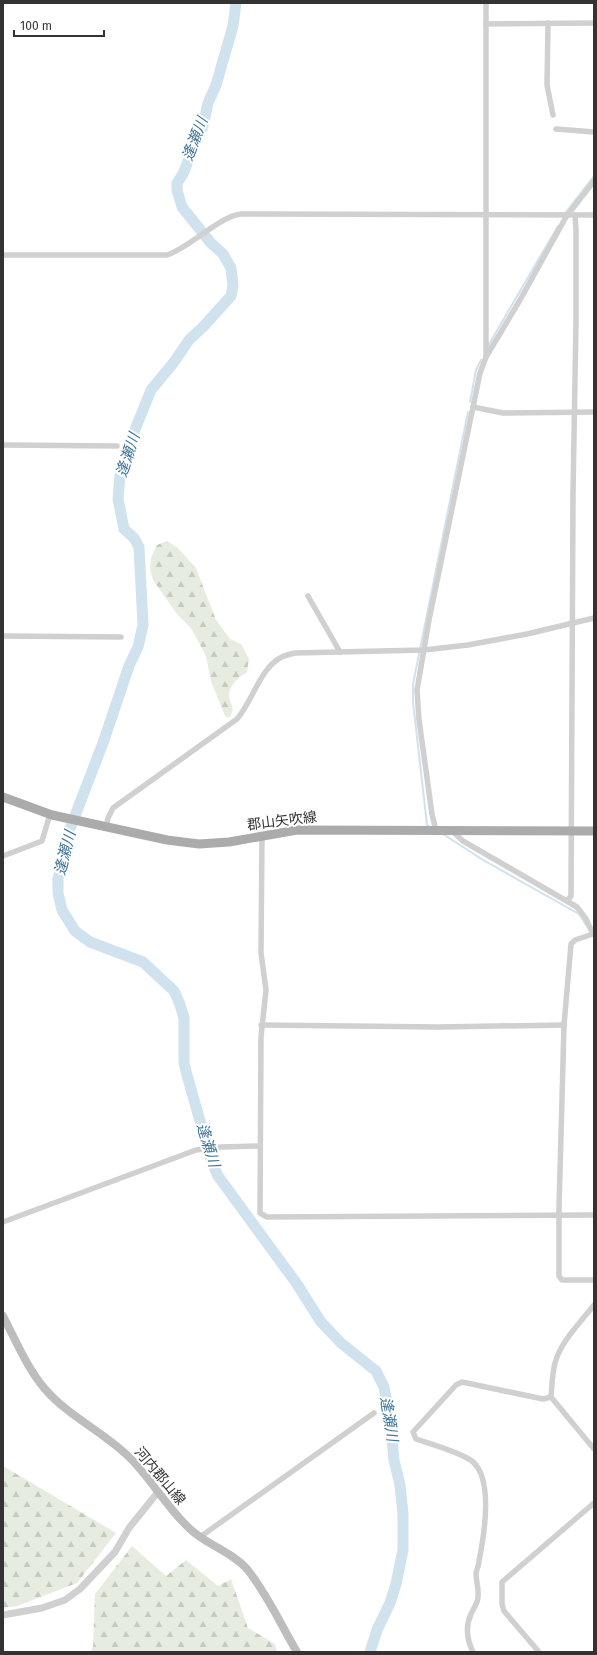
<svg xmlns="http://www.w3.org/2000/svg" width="597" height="1655" viewBox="0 0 597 1655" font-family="'Fira Sans','Noto Sans JP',sans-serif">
  <defs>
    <pattern id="forest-firs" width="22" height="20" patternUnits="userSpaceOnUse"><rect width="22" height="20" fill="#e6ecdf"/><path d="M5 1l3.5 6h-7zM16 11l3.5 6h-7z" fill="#c6cbc0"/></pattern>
  </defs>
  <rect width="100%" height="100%" fill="#fff"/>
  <g fill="url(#forest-firs)">
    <path d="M 167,541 L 178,548 L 196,568 L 216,620 L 230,639 L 241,644 L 249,659 L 247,672 C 239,677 228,686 229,697 C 231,706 236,708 229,718 L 225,716 L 211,681 L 206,656 L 191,628 L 177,614 L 153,580 L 150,569 L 151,558 L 157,545 Z"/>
    <polygon points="3,1466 116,1533 77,1583 17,1606 3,1608"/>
    <polygon points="132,1546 166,1576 186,1560 218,1586 231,1579 248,1628 275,1644 277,1652 91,1652 93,1646 95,1594"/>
  </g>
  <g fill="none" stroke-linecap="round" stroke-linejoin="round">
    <g stroke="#cfe2ee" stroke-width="2">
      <polyline points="566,212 594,176"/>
      <polyline points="488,346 558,226"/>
      <polyline points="470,402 476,370 481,360"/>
      <polyline points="430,827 427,825 413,702 413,684 468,412"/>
      <polyline points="443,834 483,860 579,914 586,925"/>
    </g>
    <polyline stroke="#cfe2ee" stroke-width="11" points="236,3 233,26 216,85 208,103 203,126 197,138 183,174 177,183 177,190 182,207 210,242 223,254 231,268 233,286 231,296 203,327 189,340 174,362 151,390 130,442 120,476 118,499 124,529 134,538 139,547 143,625 138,647 129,666 103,743 68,834 65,860 58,878 58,893 62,910 75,931 90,942 143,962 174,991 179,1002 184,1018 184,1063 187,1075 211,1160 218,1176 297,1284 321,1322 341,1343 376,1371 384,1387 390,1418 394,1460 400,1485 403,1514 403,1550 396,1584 390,1603 377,1630 370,1652"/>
    <g stroke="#d0d0d0" stroke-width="5.5">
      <polyline points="548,23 547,85 553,115"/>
      <polyline points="486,24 594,23"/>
      <polyline points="556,129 594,132"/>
      <path d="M 3,255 L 167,255 C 189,248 220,216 241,214 L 594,215"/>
      <polyline points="486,357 486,3"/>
      <polyline points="473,407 503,413 594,412"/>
      <polyline points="3,445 117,446"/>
      <polyline points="308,596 340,652"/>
      <polyline points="3,636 121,637"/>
      <path d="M 106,827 L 108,818 L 113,808 L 237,719 C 252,702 260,669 280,658 C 285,655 291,654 295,653 L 424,650 L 468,645 L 527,634 L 594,618"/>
      <polyline points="436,831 432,814 419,720 417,690 429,620 480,373 486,357 520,300 566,217 594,181"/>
      <polyline points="452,831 463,841 577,907 586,919 593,934 575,940 571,944 564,1025 559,1208 559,1276 562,1280 594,1280"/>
      <polyline points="262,835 261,953 266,990 261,1037 260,1213 267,1217 594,1215"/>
      <polyline points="3,856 42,841 50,814"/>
      <polyline points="568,900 571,896 573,494 576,322 576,230 575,215"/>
      <polyline points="261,1025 439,1027 564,1025"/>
      <polyline points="3,1222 196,1150 221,1147 260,1146"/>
      <path d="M 594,1305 C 580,1323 561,1341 555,1363 C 552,1374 552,1386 551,1397 L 594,1449"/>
      <polyline points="200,1537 374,1413"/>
      <path d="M 473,1652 C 467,1640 465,1627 471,1614 C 473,1609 478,1603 478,1597 C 479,1589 476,1581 476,1573 C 477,1569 479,1565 479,1561 C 484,1536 494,1479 472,1461 C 460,1452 431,1444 416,1439 L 413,1432 L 456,1385 L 462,1382 L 543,1399 L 551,1397"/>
      <polyline points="539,1652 504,1611 502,1604 502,1582 594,1503"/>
    </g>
    <polyline stroke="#d0d0d0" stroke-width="7" points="3,1615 42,1608 65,1600 80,1589 115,1552 129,1528 158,1492"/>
    <path stroke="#bdbdbd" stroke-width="8" d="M 3,1316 C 15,1339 28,1370 45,1389 C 69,1417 104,1432 130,1458 C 152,1480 167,1508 190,1529 C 207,1545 232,1552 247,1569 C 267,1594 281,1625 297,1652"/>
    <polyline stroke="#ababab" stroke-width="9" points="3,797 52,815 167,840 199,844 229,842 297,830 594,831"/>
  </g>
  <g text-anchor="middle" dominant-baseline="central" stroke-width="4" stroke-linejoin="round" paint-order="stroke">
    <g font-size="14" fill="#333" stroke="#fff">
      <text transform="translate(282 821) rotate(-7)">郡山矢吹線</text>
      <text transform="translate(160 1476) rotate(50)">河内郡山線</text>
    </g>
    <g font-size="15" font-style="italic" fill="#3f7597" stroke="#fff">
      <text transform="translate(195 139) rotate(-69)">逢瀬川</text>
      <text transform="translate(128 455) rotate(-72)">逢瀬川</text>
      <text transform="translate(65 853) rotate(-76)">逢瀬川</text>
      <text transform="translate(208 1145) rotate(73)">逢瀬川</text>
      <text transform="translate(389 1419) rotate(81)">逢瀬川</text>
    </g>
  </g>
  <rect width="597" height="1655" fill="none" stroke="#333333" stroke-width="8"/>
  <path d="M14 30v6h90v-6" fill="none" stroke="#333333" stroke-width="2"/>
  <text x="20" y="30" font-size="12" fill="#333333" stroke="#ffffff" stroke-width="3" paint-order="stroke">100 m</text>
</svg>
